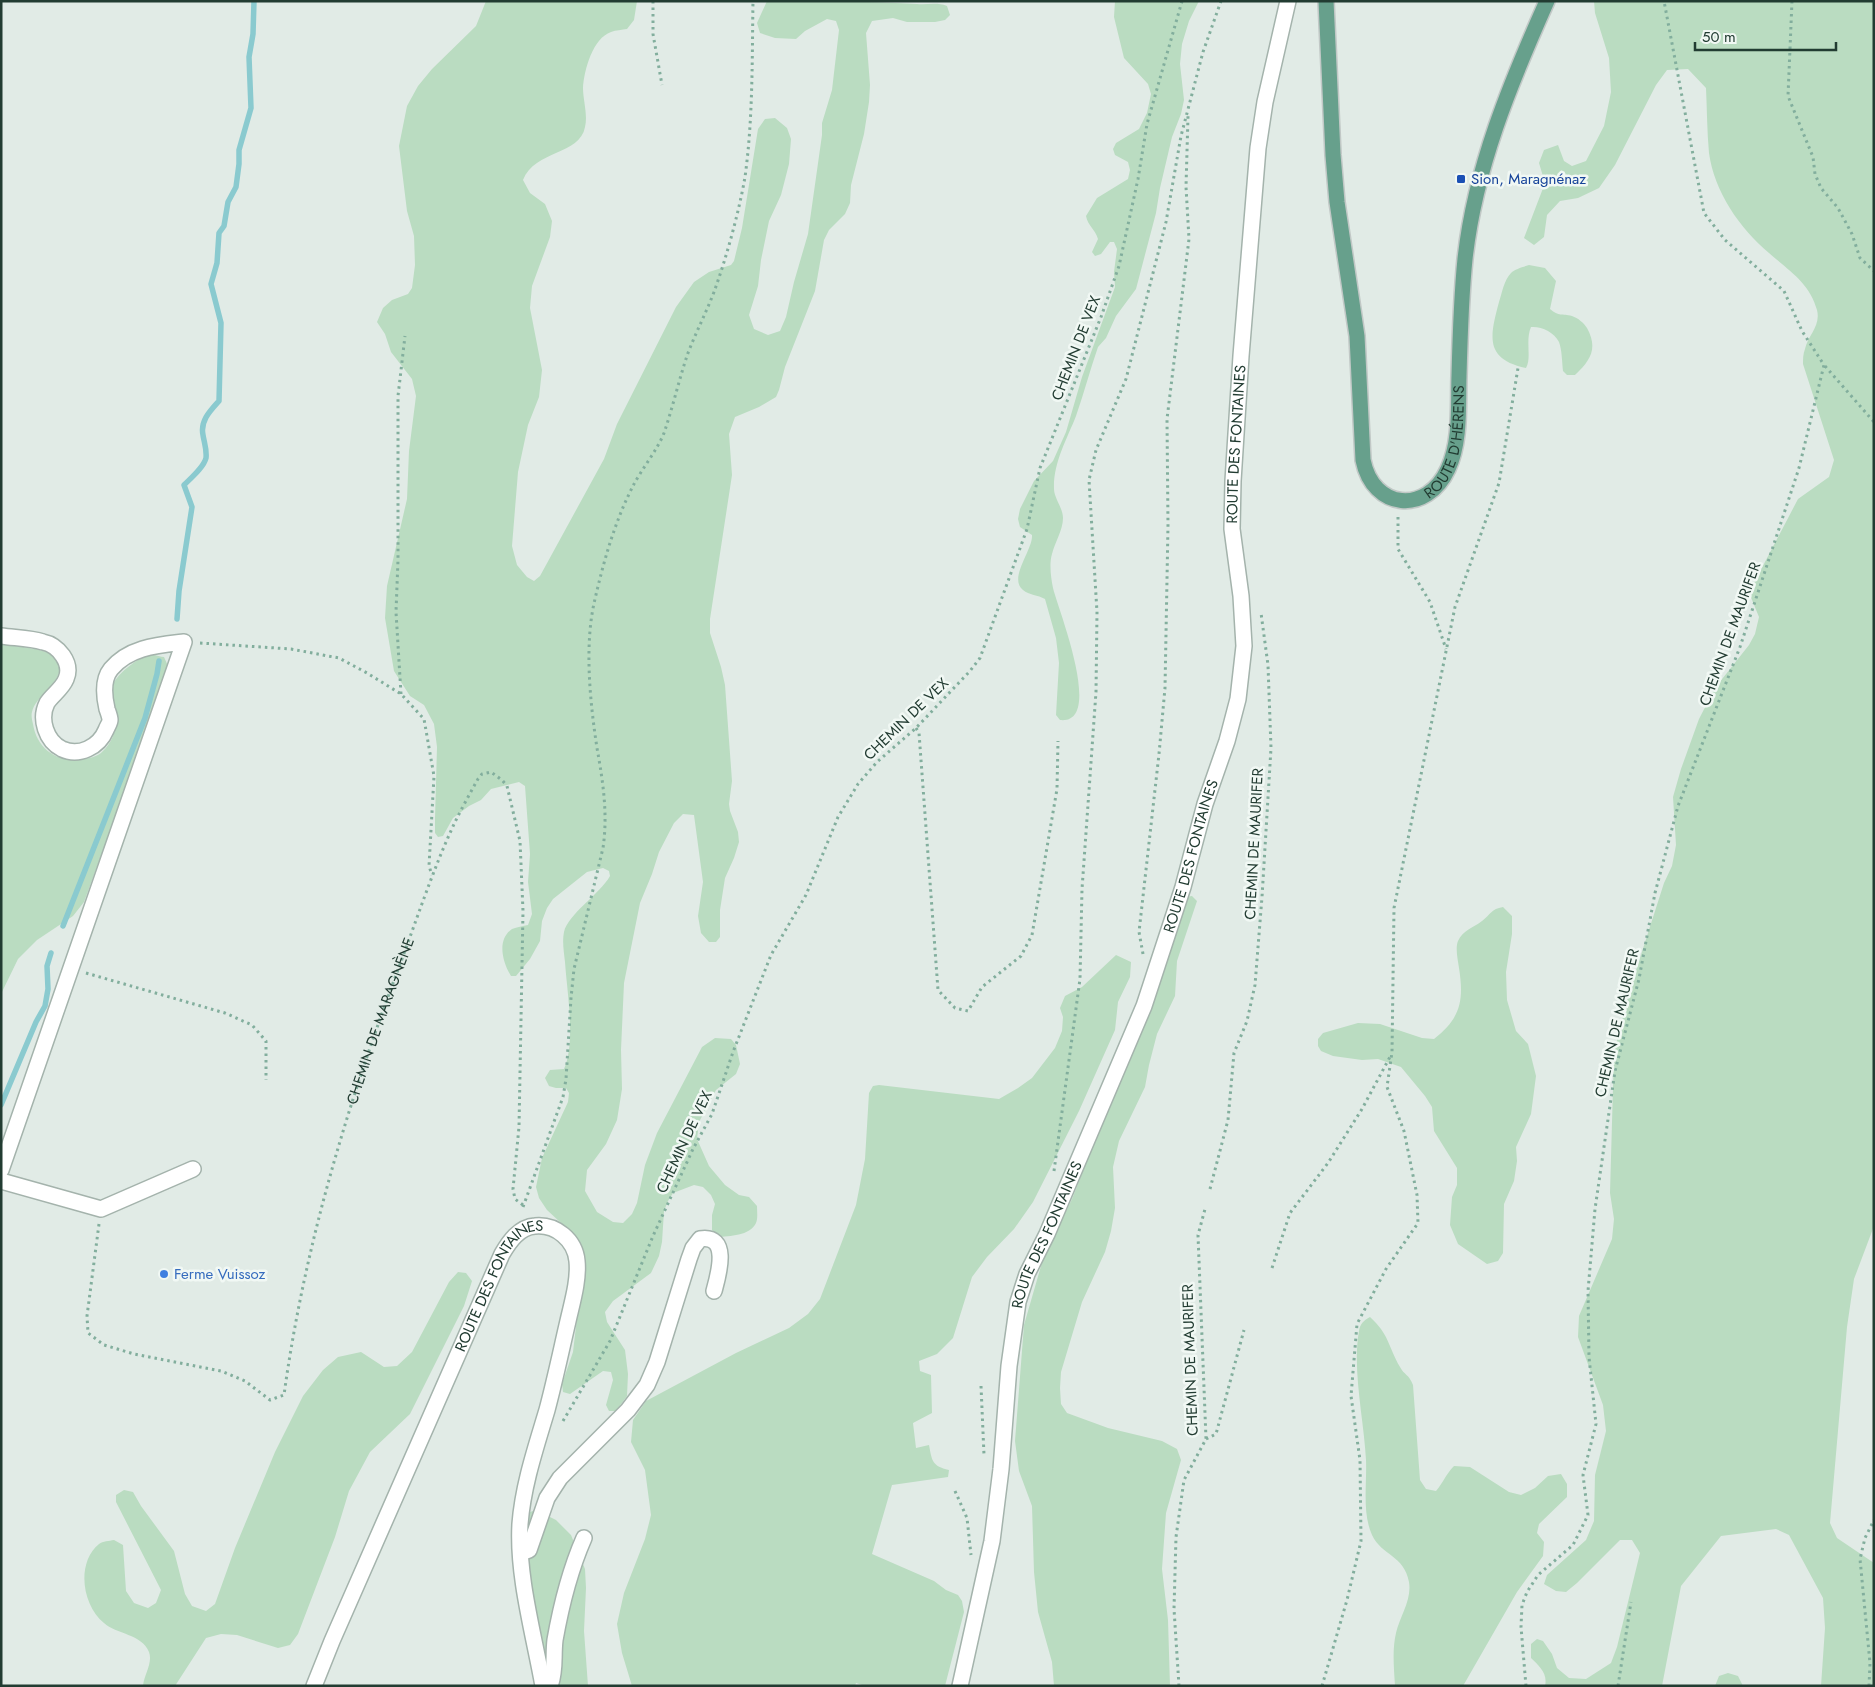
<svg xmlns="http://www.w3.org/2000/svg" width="1875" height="1687" viewBox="0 0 1875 1687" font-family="Jost,sans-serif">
	<rect width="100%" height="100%" fill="#e1ebe6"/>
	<g fill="#badcc1">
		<path d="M486,1H637L634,20L627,29C622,30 616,30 611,32C593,38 584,70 583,88C583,100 588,115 585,127C580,155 535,150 523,180L530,193L545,204L552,221L550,237L532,286L530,308L542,370L539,397L528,425L518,472L512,546L517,565L527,577L534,581L540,576L604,459L617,424L676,307L694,282L709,272L731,265L734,261L742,228L758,129L765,119L775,118L787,128L791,139L789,164L781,195L769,221L761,260L758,286L749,315L754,329L768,335L780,331L786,317L794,282L808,234L822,135V123L832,90L839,30L836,21L827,19L805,31L796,39L775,38L760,33L757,23L767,1C817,1 867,1 917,4C927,5 937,2 947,6L950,15L945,20L935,22H907L893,18L872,21L866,33L870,85L869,102L864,134L851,185L850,203L845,214L829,230L824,240L815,291L785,367L779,390L776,397L759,407L735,417L729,434L732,475L710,619V633L721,667L725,685L732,781L729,804L730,811L738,832L739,842L734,858L725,878L720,910V937L716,942H709L701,933L698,916L703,882L694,815L683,814L674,823L659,852L652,874L640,903L624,983L621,1050L622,1089L617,1120L606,1144L587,1170L585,1191L597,1212L613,1222L623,1223L632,1214L637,1203L645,1165L657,1133L702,1047L715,1038L731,1039L736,1045L740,1064L736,1074L716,1090L699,1122L697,1139L709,1166L725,1185L739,1195L749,1197L757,1206C757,1212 758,1218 756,1223C750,1236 729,1236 718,1237L712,1230V1215L715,1204L711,1195L703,1187L694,1185L673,1193L668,1201L664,1211L662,1242L659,1256L651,1273L613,1301L605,1312L607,1322L625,1350L628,1374L627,1396L616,1411H609L606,1405L613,1380L611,1372L603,1371L570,1394L563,1392L562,1384L573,1352L583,1267L584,1251L575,1236L547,1210L539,1198L536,1187L542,1158L568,1102L569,1093L566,1088H556L549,1086L545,1078L550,1070L564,1069C576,1042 567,992 565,962C564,953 562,941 564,932C568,914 600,894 610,876L609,871L603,868L587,872L553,899L547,908L542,921L540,941L530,959L516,976H511C503,963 496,940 512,929C517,927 523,926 528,925L532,914L528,882L530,854L525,786L519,782L491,789L481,800L469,806L453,818L443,836L438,837L435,833V819L437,747L434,724L424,705L410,696L394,671L385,618L387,586L407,499L409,451L416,396L412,379L391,352L385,334L377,322L383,308L392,300L408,294L412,288L415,265L414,236L407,211L399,146L407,106L418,86L432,69L476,26Z"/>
		<path d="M1115,1H1199L1189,21L1182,44L1180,64L1184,100L1181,114L1172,137L1160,188L1156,213L1136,289L1116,316L1106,338L1098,347C1090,370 1084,393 1076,416C1067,439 1053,463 1054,489C1054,498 1063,508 1063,518C1063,530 1055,542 1052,554C1049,564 1051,578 1053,588C1058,609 1105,725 1060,720L1056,715L1059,663L1056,638L1045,599C1038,595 1029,595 1023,590C1008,578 1033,550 1032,535L1020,527L1018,519L1020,509L1034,481L1053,461L1066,432L1082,377L1115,287L1114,272L1117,249L1114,242H1110L1101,254L1095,256L1092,252L1098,239C1095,229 1088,226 1086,216L1097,198L1128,179L1130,170L1128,162L1115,155L1113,149L1116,143L1139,129L1147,113L1151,94L1148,84L1124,58L1114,17Z"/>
		<path d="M1594,1H1874V1226L1854,1279L1847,1327L1830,1523L1837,1538L1874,1563V1686H1821L1825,1628L1823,1598L1789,1535L1776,1529L1721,1536L1681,1586L1662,1686H1545C1548,1673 1539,1666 1531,1658V1644L1537,1639L1543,1641L1552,1654L1557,1668L1569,1678L1586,1679L1611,1663L1617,1647L1640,1553L1632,1540H1620L1577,1583L1566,1592L1556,1591L1544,1584L1547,1575L1586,1540L1594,1521L1595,1475L1606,1431L1603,1405L1578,1337L1579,1316L1612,1239L1614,1219L1610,1193L1614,1052L1631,986L1664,883L1672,866L1676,845L1673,797L1681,769L1699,719L1715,688L1749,645L1755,634L1759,617L1750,595L1754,583L1798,499L1829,477L1834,460L1803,364C1803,359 1803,354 1805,349C1808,335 1821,326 1817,310C1810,283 1788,270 1769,253C1740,229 1714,191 1709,153C1707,132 1707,109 1706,88L1688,69L1667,70L1656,85L1615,165L1599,188L1578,198L1560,201L1547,215L1544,237L1534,245L1524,238L1545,183L1539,163L1544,150L1558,145L1564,161L1572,166L1586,161L1604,126L1611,92L1609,58L1595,13Z"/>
		<path d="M1529,265L1545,268L1556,281L1550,309C1559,317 1562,313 1572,316C1578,318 1584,323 1587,328C1598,348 1591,360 1575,375H1567L1563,371C1562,362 1562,350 1559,342C1554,332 1541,326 1531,327C1525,341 1532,357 1526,368C1484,359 1490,336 1499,302C1502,293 1504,280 1511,273C1515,269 1523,267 1529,265Z"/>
		<path d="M1,644C16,647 50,647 58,661C67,680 36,694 32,712C31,715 32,720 33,724C37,750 59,764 85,759C90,758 98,756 102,752C116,739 118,723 114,704C113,699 110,694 111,689C114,676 139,655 153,655C156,655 161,657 164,657L168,666L166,678L84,902L73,916L37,940L18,959L1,994Z"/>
		<path d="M1192,896L1197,901L1177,961L1175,996L1157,1034L1149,1065L1145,1087L1119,1141L1113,1167L1115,1208L1111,1231L1105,1252L1082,1302L1061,1372L1060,1388L1061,1404L1067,1413L1108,1428L1162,1441L1177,1449L1181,1460L1166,1513L1162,1569L1168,1620L1170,1686H1054L1052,1662L1038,1612L1034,1572L1032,1506L1019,1471L1015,1441L1024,1325L1043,1259L1072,1199L1158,982L1183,912L1184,902L1186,897Z"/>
		<path d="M1503,907L1512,916V934L1506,972L1507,1000L1516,1031L1528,1044L1536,1076L1531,1114L1516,1147L1517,1161L1514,1181L1504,1204L1503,1253L1498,1261L1487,1264L1458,1244L1450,1225L1452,1197L1457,1185V1168L1434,1131L1432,1107L1425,1096L1401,1067L1378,1059L1362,1060L1333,1056L1321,1051L1318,1046V1039L1323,1033L1358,1023L1380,1024L1422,1038L1434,1039C1461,1018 1464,1000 1459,968C1458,960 1455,948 1458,941C1463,930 1473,928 1482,921C1491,914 1491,909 1503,907Z"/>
		<path d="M1116,955L1131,962L1130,977L1118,1002L1115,1030L1079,1111L1033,1202L1014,1229L987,1257L972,1277L953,1338L937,1354L919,1361L920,1371L931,1375L932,1413L913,1423L916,1448L929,1445C932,1461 932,1466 949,1470L948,1477L892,1485L872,1554L934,1581L946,1590L958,1595L962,1601L964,1612L945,1686H865L856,1683L855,1686H632L622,1653L617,1624L624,1593L645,1539L651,1515L645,1470L631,1442L633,1420L646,1401L736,1353L789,1328L808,1314L820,1299L856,1205L865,1159L869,1093L873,1086L879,1085L999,1099L1018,1088L1032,1078L1055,1048L1062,1031L1063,1017L1060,1008L1065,996L1082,987Z"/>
		<path d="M458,1272L466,1273L472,1281L464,1306L410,1414L370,1452L349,1491L335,1537L298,1634L290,1645L278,1648L237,1635L221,1634L206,1638L175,1686H143C144,1675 153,1663 149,1652C142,1634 116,1634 104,1623C82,1605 76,1563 99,1544C103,1541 109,1541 114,1540L123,1545L126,1591L134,1603L148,1608L156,1603L161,1590L116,1502V1495L124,1490L133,1492L141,1506L174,1551L185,1594L192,1606L206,1611L215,1604L235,1548L275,1452L303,1396L323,1370L338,1357L361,1352L384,1367L397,1366L412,1352L449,1282Z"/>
		<path d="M1370,1317C1389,1334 1388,1346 1400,1367C1404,1375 1409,1374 1413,1385L1420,1480L1426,1489L1436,1491C1443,1483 1446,1474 1454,1466L1470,1467L1509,1492L1521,1495L1535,1488L1548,1476L1561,1474L1567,1484V1497L1539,1524L1537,1533L1544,1542L1543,1556L1517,1592L1463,1686H1395C1394,1668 1392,1650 1396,1633C1400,1616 1412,1600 1409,1582C1404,1555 1382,1556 1372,1535C1362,1513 1367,1484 1366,1460C1364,1420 1352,1370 1359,1331C1360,1324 1364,1320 1370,1317Z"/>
		<path d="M536,1510L556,1520L571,1535L585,1569L586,1588L584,1631L588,1686H549L541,1636L527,1574L524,1519L530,1512Z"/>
		<path d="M1728,1673L1738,1676L1743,1686H1715L1719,1676Z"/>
	</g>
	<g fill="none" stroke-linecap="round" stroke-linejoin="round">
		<g stroke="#8acacf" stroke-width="5.5">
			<path d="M177,619L179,591L192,507L184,485C191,478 204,467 206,458C207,449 204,442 203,435C200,421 210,411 219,401L221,323L211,284L217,263L219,233L224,226L228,202L236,187L239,164V150L251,108L249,57L253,34L254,1"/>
			<path d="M63,926L145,718L157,674L159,661"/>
			<path d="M1,1105L36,1022L45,1006L48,989L47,966L51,953"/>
		</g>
		<defs>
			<g id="minor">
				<path d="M1,636C15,638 30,638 43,642C58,645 73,663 66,679C62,689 52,695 47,703C39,719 46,741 62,749C79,757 99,747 106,730C107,727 110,723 110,720C110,717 108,712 107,709C104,696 102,680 111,669C129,647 158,645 184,642L1,1170"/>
				<path d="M1,1181L101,1209L193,1169"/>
				<path d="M521,1553L529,1550L547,1498L560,1478L628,1410L647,1385L657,1362L689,1259L693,1248L700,1239C731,1234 718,1276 714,1291"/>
				<path id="s2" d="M314,1686L332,1641L502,1254C509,1242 519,1227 535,1226C556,1224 575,1240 577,1261C579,1280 572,1303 568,1321C561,1351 555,1380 547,1410C536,1447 523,1485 520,1524C517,1576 534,1635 543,1686"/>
				<path d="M550,1686C556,1670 553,1656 555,1640C561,1606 570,1570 584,1538"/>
				<path id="s3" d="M960,1686L992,1541L1001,1469L1009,1366L1018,1302L1027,1274L1047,1234L1144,1006L1183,887L1205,804L1227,741L1238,699L1244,646L1241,596L1232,529L1233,481L1241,356L1258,148L1265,102L1288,1"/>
			</g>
			<g id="major">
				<path id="s4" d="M1326,1L1333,155L1337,202L1357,336L1363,460C1373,510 1427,515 1448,469C1461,441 1458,406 1459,376C1460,337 1461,298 1465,259C1475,168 1510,84 1547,1"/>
			</g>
		</defs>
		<use href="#minor" stroke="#a4b3ac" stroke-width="18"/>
		<use href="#major" stroke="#c1c8c6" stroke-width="18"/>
		<g stroke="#82ae9d" stroke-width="3" stroke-dasharray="2.5 4" stroke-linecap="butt">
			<path d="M653,1V34L662,85"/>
			<path d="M1792,1L1788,96L1813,157L1815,174L1821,188L1838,208L1852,234L1860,258L1874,271"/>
			<path d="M1825,366L1874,422"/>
			<path d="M1398,517V549L1430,602L1446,649"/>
			<path d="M200,643L291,649L339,658L367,673L401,694L424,719L434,776L429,866L432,875"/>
			<path d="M401,694L396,612L398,560V396L405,336"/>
			<path d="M916,728L919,733L938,990L955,1008L968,1011L982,987L1021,956L1032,935L1057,789L1058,741"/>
			<path d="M1143,954L1139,932L1159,754L1165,688L1168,525L1167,419L1189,239L1186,187L1188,116"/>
			<path d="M86,973L225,1013L252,1025L266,1041V1080"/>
			<path d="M1054,1171L1080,979L1082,889L1096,692L1097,612L1089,480L1096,450L1126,379L1166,222L1181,136L1203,52L1221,1"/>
			<path d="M1210,1189L1228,1120L1234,1053L1247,1021L1255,985L1262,897L1271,748L1268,665L1261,613"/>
			<path d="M523,1207L563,1097L566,1079L571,998L574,969L603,848C608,814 603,782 597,748C590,702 584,644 595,599C604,560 615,521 633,486C641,470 658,449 664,433C673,407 679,379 688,353C696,332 706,313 714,292C726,259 739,212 745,177C753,119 752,60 753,1"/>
			<path id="s1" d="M99,1224L87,1316L88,1333L104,1345L134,1354L221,1371L245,1381L270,1400L284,1395C304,1248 347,1106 399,967C417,919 433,869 455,822C462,808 470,793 478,779L482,774L491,772L502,780L507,786L520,841L523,911L519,1127L513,1189L515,1199L523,1205"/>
			<path d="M1272,1268L1290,1213L1328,1163L1362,1109L1391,1055"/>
			<path d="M981,1386L984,1455"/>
			<path d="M563,1421L610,1341L653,1236L693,1149L712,1114L733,1052L771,955L806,895L838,817L858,784L877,762L916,728L970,671L980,658L1027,529L1040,468L1101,317L1119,266L1138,179L1147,124L1182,1"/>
			<path d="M1206,1439L1216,1434L1244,1330"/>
			<path d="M955,1491L967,1518L971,1555"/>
			<path d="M1179,1686L1174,1609L1176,1537L1184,1480L1206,1439L1198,1235L1205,1209"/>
			<path d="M1322,1686L1347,1600L1361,1541L1360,1460L1351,1396L1357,1324L1386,1269L1418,1223L1417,1195L1404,1131L1387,1087L1392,1052L1394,908L1455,607L1499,483L1518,368"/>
			<path d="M1526,1686L1521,1627L1522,1605L1527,1592L1538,1575L1573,1545L1588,1515L1583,1475L1596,1424L1589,1357L1588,1291L1595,1209L1615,1071L1639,979L1655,893L1678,806L1740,647L1799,468L1824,365L1802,331L1784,291L1725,240L1704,213L1664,1"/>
			<path d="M1618,1686L1631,1602"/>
			<path d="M1869,1686L1870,1663L1860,1559L1865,1538L1874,1520"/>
		</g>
		<use href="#minor" stroke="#fff" stroke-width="15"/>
		<use href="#major" stroke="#67a08c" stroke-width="15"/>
	</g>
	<rect fill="#1a4fb4" stroke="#f1f8f4" stroke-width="2" x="1456" y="174" width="10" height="10" rx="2.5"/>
	<circle fill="#3f7fe0" stroke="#f1f8f4" stroke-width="2" cx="164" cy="1274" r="5"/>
	<g text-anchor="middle" stroke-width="5" stroke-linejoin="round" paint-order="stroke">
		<g font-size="15" fill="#164399" stroke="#f1f8f4" text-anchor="start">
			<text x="1471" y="184">Sion, Maragnénaz</text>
		</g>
		<g font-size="15" fill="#223c32" stroke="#f1f8f4">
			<text transform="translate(1076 348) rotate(-69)" y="5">CHEMIN DE VEX</text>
			<text dy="5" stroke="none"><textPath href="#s4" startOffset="606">ROUTE D'HÉRENS</textPath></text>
			<text dy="5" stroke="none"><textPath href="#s3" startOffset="1288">ROUTE DES FONTAINES</textPath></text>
			<text transform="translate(1730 634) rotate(-70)" y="5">CHEMIN DE MAURIFER</text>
			<text transform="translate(906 719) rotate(-44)" y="5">CHEMIN DE VEX</text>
			<text transform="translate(1254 844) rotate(-87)" y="5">CHEMIN DE MAURIFER</text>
			<text dy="5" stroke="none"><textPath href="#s3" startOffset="868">ROUTE DES FONTAINES</textPath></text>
			<text dy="5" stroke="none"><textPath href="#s1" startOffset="709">CHEMIN DE MARAGNÈNE</textPath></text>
			<text transform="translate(1617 1023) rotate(-77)" y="5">CHEMIN DE MAURIFER</text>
			<text transform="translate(684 1142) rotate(-65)" y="5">CHEMIN DE VEX</text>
			<text dy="5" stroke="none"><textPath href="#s3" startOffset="462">ROUTE DES FONTAINES</textPath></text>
			<text dy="5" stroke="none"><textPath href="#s2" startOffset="445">ROUTE DES FONTAINES</textPath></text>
			<text transform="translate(1190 1360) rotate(-92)" y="5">CHEMIN DE MAURIFER</text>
		</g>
		<g font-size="15" fill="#366cbe" stroke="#f1f8f4" text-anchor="start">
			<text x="174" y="1279">Ferme Vuissoz</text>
		</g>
	</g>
	<rect width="1875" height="1687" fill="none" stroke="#223c32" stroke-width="5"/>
	<path d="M1695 42v8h141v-8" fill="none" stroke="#223c32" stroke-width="2.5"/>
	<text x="1702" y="42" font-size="15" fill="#223c32" stroke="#f1f8f4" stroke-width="4" paint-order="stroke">50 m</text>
</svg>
